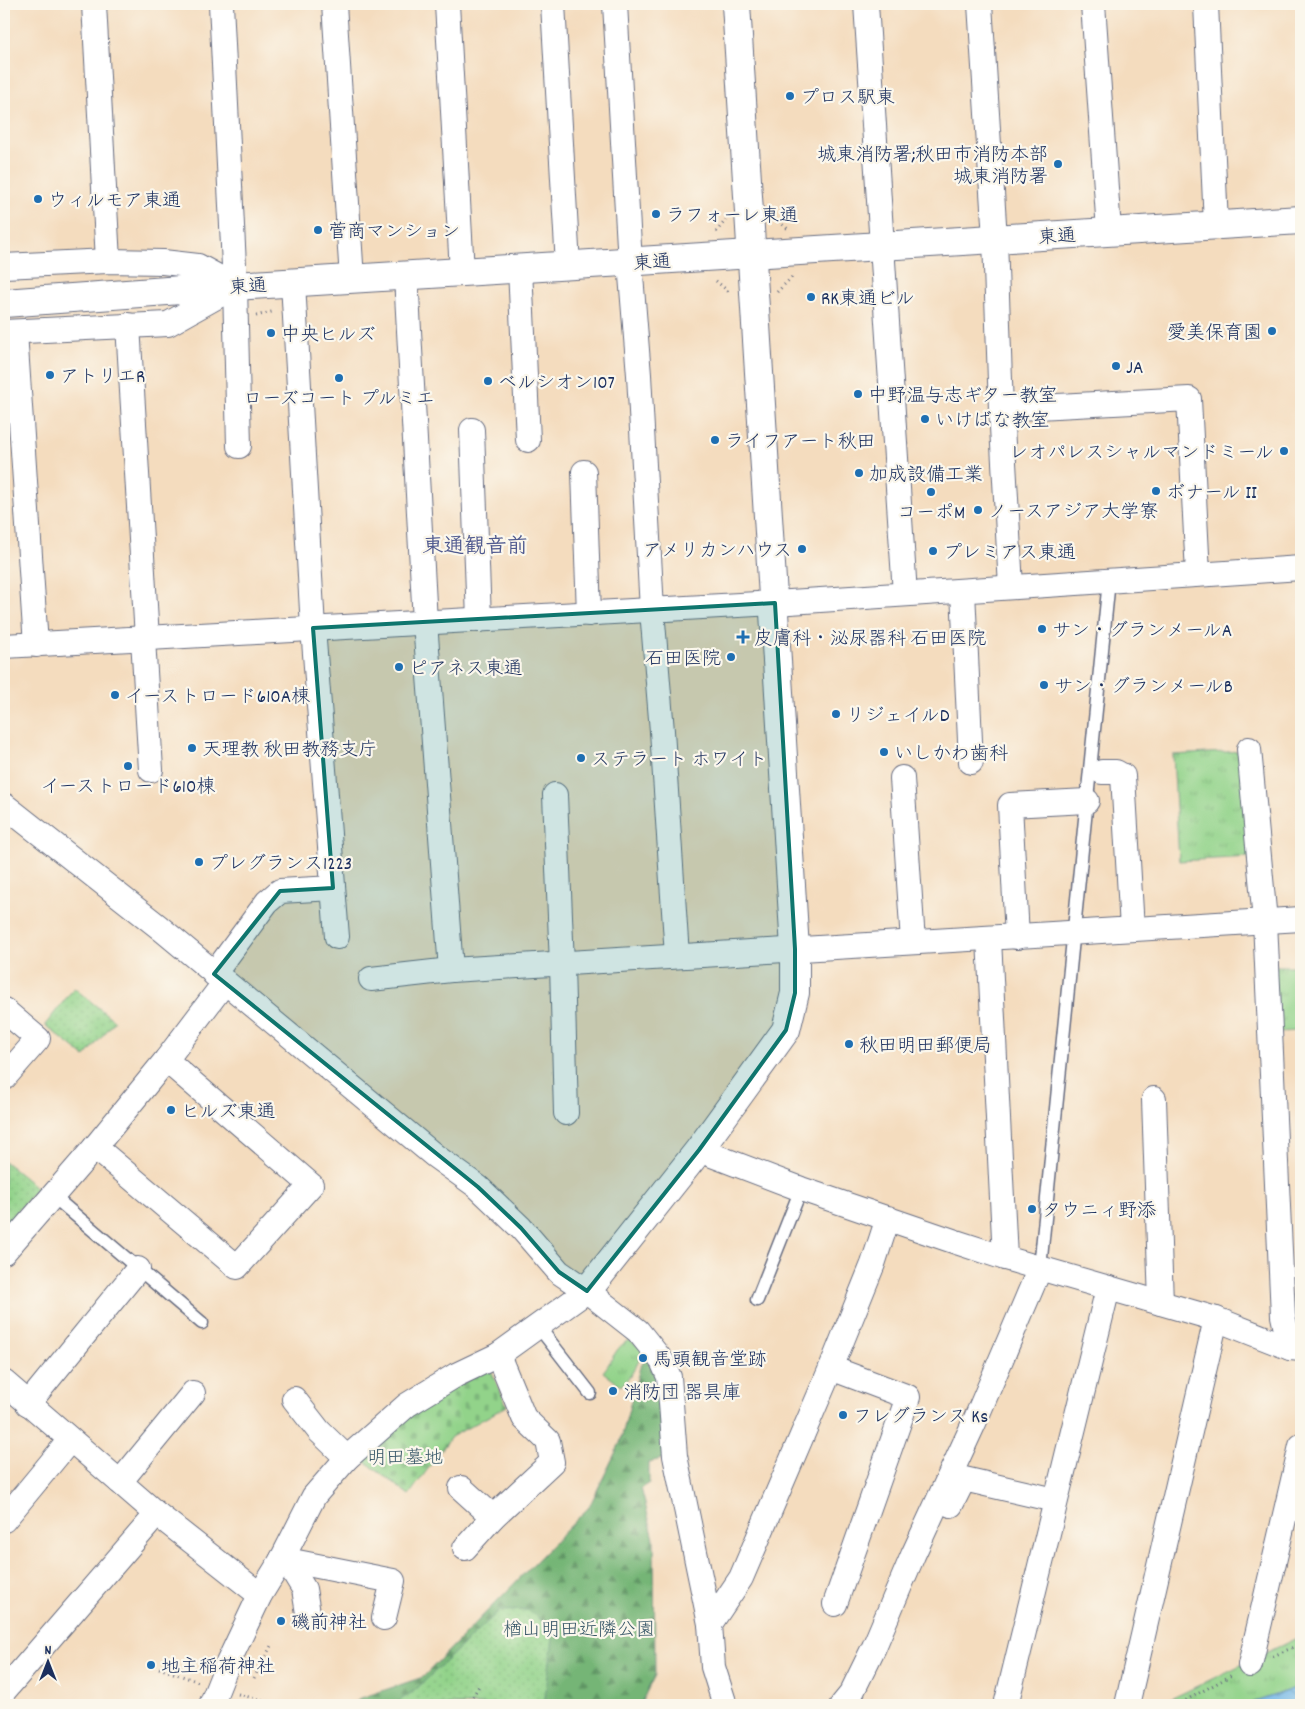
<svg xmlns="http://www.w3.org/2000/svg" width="1305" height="1709" viewBox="0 0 1305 1709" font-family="Dekko,'Klee One',sans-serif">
	<defs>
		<pattern id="grass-tufts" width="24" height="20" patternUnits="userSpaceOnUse" patternTransform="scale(1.25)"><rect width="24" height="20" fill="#92d38a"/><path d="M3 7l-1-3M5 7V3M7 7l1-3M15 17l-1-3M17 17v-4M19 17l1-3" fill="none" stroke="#7db57a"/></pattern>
		<pattern id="forest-firs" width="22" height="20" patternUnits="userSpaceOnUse" patternTransform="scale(1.25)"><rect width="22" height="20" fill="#75b576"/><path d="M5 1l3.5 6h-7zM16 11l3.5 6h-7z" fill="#5f9464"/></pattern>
		<pattern id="cemetery-stones" width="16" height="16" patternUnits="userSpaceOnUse" patternTransform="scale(1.25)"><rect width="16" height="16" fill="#92d38a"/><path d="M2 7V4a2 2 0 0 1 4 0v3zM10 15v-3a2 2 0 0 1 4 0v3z" fill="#7db57a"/></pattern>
		<pattern id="park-dots" width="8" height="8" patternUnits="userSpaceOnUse" patternTransform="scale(1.25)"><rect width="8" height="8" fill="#92d38a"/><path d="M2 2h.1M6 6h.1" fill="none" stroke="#7db57a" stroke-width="1.8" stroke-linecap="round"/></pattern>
		<pattern id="water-waves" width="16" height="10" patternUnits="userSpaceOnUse" patternTransform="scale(1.25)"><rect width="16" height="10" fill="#6fb6e6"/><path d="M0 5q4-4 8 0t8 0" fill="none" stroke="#5a94be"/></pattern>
	</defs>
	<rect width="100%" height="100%" fill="#fbf7ec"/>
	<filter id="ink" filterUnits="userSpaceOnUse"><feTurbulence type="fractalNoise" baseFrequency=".02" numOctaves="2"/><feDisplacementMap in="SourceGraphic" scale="10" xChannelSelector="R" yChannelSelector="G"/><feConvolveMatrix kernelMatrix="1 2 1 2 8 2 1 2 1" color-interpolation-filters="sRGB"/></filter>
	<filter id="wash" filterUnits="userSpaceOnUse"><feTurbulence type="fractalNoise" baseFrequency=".0096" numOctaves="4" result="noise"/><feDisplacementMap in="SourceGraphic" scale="20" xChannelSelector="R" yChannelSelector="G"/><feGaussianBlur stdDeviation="1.12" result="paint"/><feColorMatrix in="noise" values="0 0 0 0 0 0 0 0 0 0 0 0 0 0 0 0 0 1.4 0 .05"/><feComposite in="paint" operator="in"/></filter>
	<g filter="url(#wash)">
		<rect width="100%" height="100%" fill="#f4dcbe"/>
		<g fill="url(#grass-tufts)" stroke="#568174">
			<path d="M1244,751L1250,857L1179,861L1173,755Z"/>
			<path d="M1275,966H1301V1031L1277,1032Z"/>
			<path d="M629,1340L644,1350L631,1375L621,1386L603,1372C613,1360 615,1347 629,1340Z"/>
			<path d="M1301,1636V1686L1246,1705H1158Z"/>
		</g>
		<path fill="url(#forest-firs)" stroke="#48726a" d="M649,1355L657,1364L671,1457L649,1462V1483L641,1488L654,1539L655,1675L640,1705H353L358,1699L423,1677L589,1507L620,1443L640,1367Z"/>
		<path fill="url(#cemetery-stones)" stroke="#568174" d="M490,1368L507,1406L451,1437L409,1495L362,1459L413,1410Z"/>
		<g fill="url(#park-dots)" stroke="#568174">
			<path d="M74,988L115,1021L85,1057L45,1025Z"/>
			<path d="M4,1161L37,1188L4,1228Z"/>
			<path d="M528,1610L554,1631L544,1705H393L414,1691L499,1611Z"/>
		</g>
		<path fill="url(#water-waves)" stroke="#4572a2" d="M1301,1686V1705H1246H1247Z"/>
	</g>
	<g filter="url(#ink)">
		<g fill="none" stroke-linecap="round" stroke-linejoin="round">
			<defs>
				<g id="service">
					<path d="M53,1196L202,1323"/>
					<path d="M1040,1268L1109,580"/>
					<path d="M757,1300L801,1189"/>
					<path d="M538,1326L590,1393"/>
				</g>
				<g id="minor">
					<path d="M94,4L108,261"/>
					<path d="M221,4L235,286L239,446"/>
					<path d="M334,4L352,279"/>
					<path d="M447,4L462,272"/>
					<path d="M553,4L568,266"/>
					<path d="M615,4L630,263L639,375L652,610L662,731L677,956"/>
					<path d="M866,4L905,594"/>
					<path d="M980,4L995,239L1001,409L1011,587"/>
					<path d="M1093,4L1109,231"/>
					<path d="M1206,4L1216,225"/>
					<path d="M4,266L108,261L163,262L198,266L235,286"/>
					<path d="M520,269L528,440"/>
					<path d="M406,276L425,622L451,970L1301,919"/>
					<path d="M293,283L313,628L337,937"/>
					<path d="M128,325L147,638"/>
					<path d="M4,332L168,324L234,287"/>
					<path d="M15,332L36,645"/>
					<path d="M1001,409L1189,399L1198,574"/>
					<path d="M472,430L479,620"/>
					<path d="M584,472L589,614"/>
					<path d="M963,591L971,762"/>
					<path d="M143,639L151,770"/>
					<path d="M4,646L775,603L1301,568"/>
					<path d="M1249,749L1265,921L1283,1316L1290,1348"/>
					<path d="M1102,772H1116L1123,776L1132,929"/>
					<path d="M902,778L913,942"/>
					<path d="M555,795L562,965L566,1113"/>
					<path d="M4,805L159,927L435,1156L478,1187L521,1228L559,1272L587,1291L638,1331L662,1361L669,1377L675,1456L710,1624L713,1667L725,1705"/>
					<path d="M1017,937L1010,805L1087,801"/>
					<path d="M989,939L1005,1258"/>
					<path d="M214,974L267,902L280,891L333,888"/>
					<path d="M371,979L451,970"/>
					<path d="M4,1010L38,1039L4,1078"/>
					<path d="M1154,1099L1161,1303"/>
					<path d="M95,1147L237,1267L311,1185L166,1060"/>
					<path d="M699,1150L801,1189L956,1242L1005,1258L1216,1319L1290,1348L1301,1349"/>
					<path d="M4,1252L95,1147L166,1060L225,982"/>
					<path d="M831,1368L908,1397L835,1604"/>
					<path d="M4,1382L157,1514L260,1595"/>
					<path d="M294,1399L319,1431L347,1458"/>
					<path d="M28,1404L138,1269"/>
					<path d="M120,1482L193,1393"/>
					<path d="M461,1488L493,1517"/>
					<path d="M951,1505L964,1479L1055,1500"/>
					<path d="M4,1520L70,1440"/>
					<path d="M465,1548L493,1517L552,1462L548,1441L524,1418L498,1355"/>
					<path d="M282,1559L393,1581L384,1618"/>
					<path d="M282,1559L293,1571L304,1589L308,1613"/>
					<path d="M710,1624L741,1578L831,1368L873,1264L888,1218"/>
					<path d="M1250,1665L1301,1446"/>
					<path d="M4,1691L157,1514"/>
					<path d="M211,1705L227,1665L260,1595L282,1559L314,1496L347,1458L407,1405L456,1375L498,1355L587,1291"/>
					<path d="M842,1705L851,1694L874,1647L913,1555L974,1423L1040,1268"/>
					<path d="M1006,1705L1108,1288"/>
					<path d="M1127,1705L1216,1319"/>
				</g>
				<g id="tertiary">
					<path d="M4,303L235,286L1301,220"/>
					<path d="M587,1291L699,1150L786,1030L795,993V949C777,634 754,319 736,4"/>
				</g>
			</defs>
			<use href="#service" stroke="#676c80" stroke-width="15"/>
			<use href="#minor" stroke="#676c80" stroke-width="26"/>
			<use href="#tertiary" stroke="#676c80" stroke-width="30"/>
			<g stroke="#676c80" stroke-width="3" stroke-dasharray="1 4" stroke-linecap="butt">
				<path d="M771,215L788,229"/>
				<path d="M716,232L726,220"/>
				<path d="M716,281L730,293"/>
				<path d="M777,292L794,275"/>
				<path d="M256,316L275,311"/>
				<path d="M1273,1656L1301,1644"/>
				<path d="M159,1668L199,1682"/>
				<path d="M254,1678L271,1646"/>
				<path d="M238,1694L271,1703"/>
				<path d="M468,1705L480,1684"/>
				<path d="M1177,1705L1232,1675"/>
			</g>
			<use href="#service" stroke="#fff" stroke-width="12"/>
			<use href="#minor" stroke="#fff" stroke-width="24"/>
			<use href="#tertiary" stroke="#fff" stroke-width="28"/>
		</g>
	</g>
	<path fill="#0f766e" fill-opacity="0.2" stroke="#0f766e" stroke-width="4" stroke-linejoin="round" d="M775,603L795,949V993L786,1030L699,1150L587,1291L559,1272L521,1228L478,1187L214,974L280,891L333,888L313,628Z"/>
	<g fill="#1f6fb2" stroke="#fbf7ec" stroke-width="2">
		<circle cx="790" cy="96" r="5"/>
		<circle cx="1058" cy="164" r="5"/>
		<circle cx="38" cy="199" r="5"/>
		<circle cx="656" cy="214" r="5"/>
		<circle cx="318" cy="230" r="5"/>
		<circle cx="811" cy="297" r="5"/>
		<circle cx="1272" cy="331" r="5"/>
		<circle cx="271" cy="333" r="5"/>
		<circle cx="1116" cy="366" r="5"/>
		<circle cx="50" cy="375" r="5"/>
		<circle cx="339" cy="378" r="5"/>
		<circle cx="488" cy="381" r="5"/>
		<circle cx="858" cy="394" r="5"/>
		<circle cx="925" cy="419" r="5"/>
		<circle cx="715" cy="440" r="5"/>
		<circle cx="1284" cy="451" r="5"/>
		<circle cx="859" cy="473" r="5"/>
		<circle cx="1156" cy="491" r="5"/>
		<circle cx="931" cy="492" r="5"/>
		<circle cx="978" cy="510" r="5"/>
		<circle cx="802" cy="549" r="5"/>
		<circle cx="933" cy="551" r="5"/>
		<circle cx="1042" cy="629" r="5"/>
		<path d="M740.5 629.5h5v5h5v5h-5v5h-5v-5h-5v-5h5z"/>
		<circle cx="731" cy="657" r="5"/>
		<circle cx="399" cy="667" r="5"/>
		<circle cx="1044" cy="685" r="5"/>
		<circle cx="115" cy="695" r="5"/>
		<circle cx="836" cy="714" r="5"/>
		<circle cx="192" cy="748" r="5"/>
		<circle cx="884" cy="752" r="5"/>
		<circle cx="581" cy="758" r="5"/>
		<circle cx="128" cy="766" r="5"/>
		<circle cx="199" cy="862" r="5"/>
		<circle cx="849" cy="1044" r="5"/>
		<circle cx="171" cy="1110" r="5"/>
		<circle cx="1032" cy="1209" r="5"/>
		<circle cx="643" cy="1358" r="5"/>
		<circle cx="613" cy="1391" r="5"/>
		<circle cx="843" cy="1415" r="5"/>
		<circle cx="281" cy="1621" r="5"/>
		<circle cx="151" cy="1665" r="5"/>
	</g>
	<g text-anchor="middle" stroke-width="4.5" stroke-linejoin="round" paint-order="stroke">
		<g font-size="19" fill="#1b2f5e" stroke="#fbf7ec" text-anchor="start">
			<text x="800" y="103">プロス駅東</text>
			<text x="1048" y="160" text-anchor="end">城東消防署;秋田市消防本部<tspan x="1048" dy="22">城東消防署</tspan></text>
			<text x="48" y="206">ウィルモア東通</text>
			<text x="666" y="221">ラフォーレ東通</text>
			<text x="328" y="237">菅商マンション</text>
			<text x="821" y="304">RK東通ビル</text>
			<text x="1262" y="338" text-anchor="end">愛美保育園</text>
			<text x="281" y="340">中央ヒルズ</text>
			<text x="1126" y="373">JA</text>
			<text x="60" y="382">アトリエR</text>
			<text x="498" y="388">ベルシオン107</text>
			<text x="868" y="401">中野温与志ギター教室</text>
			<text x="339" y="404" text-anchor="middle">ローズコート プルミエ</text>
			<text x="935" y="426">いけばな教室</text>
			<text x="725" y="447">ライフアート秋田</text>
			<text x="1274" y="458" text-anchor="end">レオパレスシャルマンドミール</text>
			<text x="869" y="480">加成設備工業</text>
			<text x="1166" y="498">ボナール II</text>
			<text x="988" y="517">ノースアジア大学寮</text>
			<text x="931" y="518" text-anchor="middle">コーポM</text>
			<text x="792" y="556" text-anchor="end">アメリカンハウス</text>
			<text x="943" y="558">プレミアス東通</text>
			<text x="1052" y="636">サン・グランメールA</text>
			<text x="754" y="644">皮膚科・泌尿器科 石田医院</text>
			<text x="721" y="664" text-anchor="end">石田医院</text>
			<text x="409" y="674">ピアネス東通</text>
			<text x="1054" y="692">サン・グランメールB</text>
			<text x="125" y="702">イーストロード610A棟</text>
			<text x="846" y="721">リジェイルD</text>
			<text x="202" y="755">天理教 秋田教務支庁</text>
			<text x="894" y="759">いしかわ歯科</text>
			<text x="591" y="765">ステラート ホワイト</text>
			<text x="128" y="792" text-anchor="middle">イーストロード610棟</text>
			<text x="209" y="869">プレグランス1223</text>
			<text x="859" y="1051">秋田明田郵便局</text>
			<text x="181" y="1117">ヒルズ東通</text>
			<text x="1042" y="1216">タウニィ野添</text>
			<text x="653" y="1365">馬頭観音堂跡</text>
			<text x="623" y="1398">消防団 器具庫</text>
			<text x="853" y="1422">フレグランス Ks</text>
			<text x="291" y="1628">磯前神社</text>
			<text x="161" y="1672">地主稲荷神社</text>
		</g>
		<g font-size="19" fill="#1b2f5e" stroke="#fbf7ec">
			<text transform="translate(1057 235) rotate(-4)" y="7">東通</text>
			<text transform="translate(652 261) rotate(-4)" y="7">東通</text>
			<text transform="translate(248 285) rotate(-4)" y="7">東通</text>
		</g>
		<g font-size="19" fill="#395869" stroke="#fbf7ec">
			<text x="405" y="1463">明田墓地</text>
			<text x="579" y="1635">楢山明田近隣公園</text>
		</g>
		<g font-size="21" font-weight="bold" fill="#515b90" stroke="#fbf7ec">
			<text x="475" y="552">東通観音前</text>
		</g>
	</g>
	<rect width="1305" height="1709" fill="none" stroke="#fbf7ec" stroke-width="20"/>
	<g transform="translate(48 1662)" stroke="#fbf7ec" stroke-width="4" paint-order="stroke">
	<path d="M0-4L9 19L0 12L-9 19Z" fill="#1b2f5e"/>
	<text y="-8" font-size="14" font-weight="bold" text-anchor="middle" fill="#1b2f5e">N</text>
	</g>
</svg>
